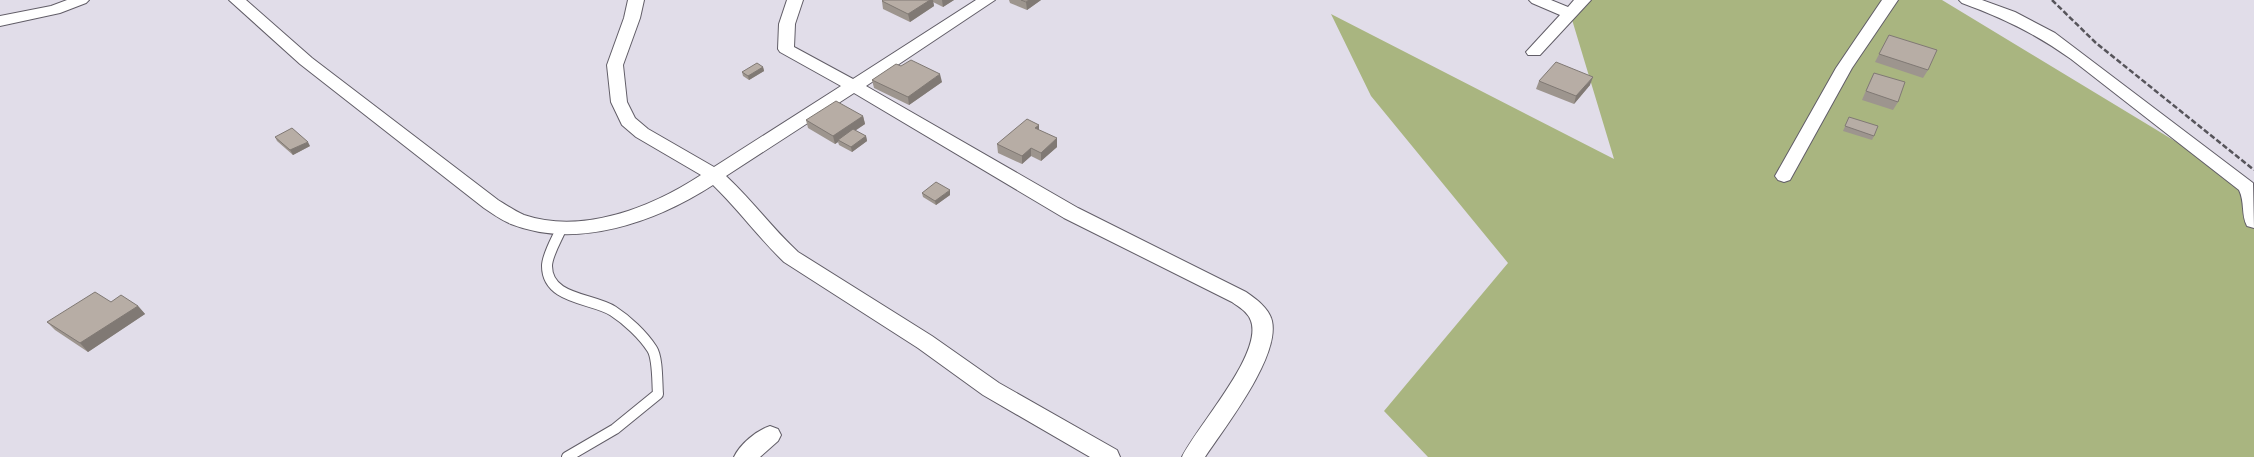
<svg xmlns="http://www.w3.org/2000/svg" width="2254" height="457" viewBox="0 0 2254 457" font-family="'Golos Text',sans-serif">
	<rect width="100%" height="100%" fill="#e1dde9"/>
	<path fill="#a9b580" d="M1583,0H1942L2231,175L2254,200V457H1428L1384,411L1508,263L1371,96L1331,14L1614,159L1570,13Z"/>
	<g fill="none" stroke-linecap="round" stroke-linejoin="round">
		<defs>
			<path id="service" d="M561,229C557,239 547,255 547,266C547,300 593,298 613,311C627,320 643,335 652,349C658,358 657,383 658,394L615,429L567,457"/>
			<g id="minor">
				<path d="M67,0H89L86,3L60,13L0,26V16L51,6Z"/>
				<path d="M229,0H246L312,58L498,200C506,205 515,211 524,215C583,235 652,207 701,175L636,137L622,125L611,102L607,65L624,18L628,0H644L640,18L623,65L627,102L635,118L648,129L714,167L841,86L780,52L778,49L779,24L787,0H803L795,24L794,47L853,79L976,0H995L866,86L1078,208L1246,292C1256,299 1269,308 1272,321C1280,357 1225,427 1205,457H1182C1197,426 1263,354 1251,321C1248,312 1239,307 1232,302L1064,218L854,93L726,176C752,200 772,228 798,252L932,336L999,383L1117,450L1120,457H1090L983,395L918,348L784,262C759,238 738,209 713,185C656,222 577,250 511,224C501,220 493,214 484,208L300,64Z"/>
				<path d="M1529,0H1551L1568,7L1574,0H1591L1540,55H1528L1526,52L1560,15L1532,3Z"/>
				<path d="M1882,0H1898L1852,68L1790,180L1784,182L1778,180L1775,176L1836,68Z"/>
				<path d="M1959,0H1982L2015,12L2055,33L2253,183L2254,228L2247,226C2241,215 2245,202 2239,190L2071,59C2036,34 2003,18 1962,3Z"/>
				<path d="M770,426L778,429L781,435L778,441L760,457H734C740,444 757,430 770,426Z"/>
			</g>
		</defs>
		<use href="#service" stroke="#615d67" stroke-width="12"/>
		<use href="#minor" stroke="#615d67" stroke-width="2"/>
		<use href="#service" stroke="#fff" stroke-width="10"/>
		<use href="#minor" fill="#fff" fill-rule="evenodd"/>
		<path stroke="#56545a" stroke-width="2.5" stroke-dasharray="5.5 2.5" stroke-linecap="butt" d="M2052,0L2096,43L2254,170"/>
	</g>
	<g fill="#9d958e">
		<path d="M883,0H954L943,7L933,2L934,6L910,22L883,9L882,1Z"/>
		<path d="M1009,0H1041L1027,10L1010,3Z"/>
		<path d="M1889,35L1928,70L1923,78L1875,62Z"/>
		<path d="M901,66L942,82L909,105L874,88L872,80Z"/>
		<path d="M763,67L764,71L749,80L743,76L742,72Z"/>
		<path d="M1874,73L1898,102L1893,110L1862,100L1870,81Z"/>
		<path d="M1539,81L1590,85L1574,104L1536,89Z"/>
		<path d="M863,116L865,124L855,131L866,136L867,141L852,152L839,145L838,142L835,144L808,128L806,120Z"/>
		<path d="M1849,117L1874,136L1872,140L1843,131Z"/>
		<path d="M1039,125V130L1057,147L1041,161L1031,156L1022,164L998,153L997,144Z"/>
		<path d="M275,137L310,146L293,155L277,141Z"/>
		<path d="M922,193L950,195L936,205L923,197Z"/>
		<path d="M111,302L138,306L145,314L88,352L55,330L47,322Z"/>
	</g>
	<g fill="#807974">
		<path d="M930,0H933L934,6L910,22L908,14Z"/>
		<path d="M942,0H954L943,7Z"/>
		<path d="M1029,0H1041L1027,10L1026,2Z"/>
		<path d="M763,67L764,71L749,80L748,76Z"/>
		<path d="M940,74L942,82L909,105L908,97Z"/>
		<path d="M1593,77L1590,85L1574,104L1576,96Z"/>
		<path d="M863,116L865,124L839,141L838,140V142L835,144L833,136Z"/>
		<path d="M1039,125V133L1035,128Z"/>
		<path d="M866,136L867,141L852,152L851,147Z"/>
		<path d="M1057,138V147L1041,161V153Z"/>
		<path d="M308,142L310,146L293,155L290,150Z"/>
		<path d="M1031,148V156L1022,164V156Z"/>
		<path d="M950,190V195L936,205L935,201Z"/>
		<path d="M138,306L145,314L88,352L80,343Z"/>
	</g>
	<g fill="#b7ada5" stroke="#807974">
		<path d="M883,0H930L908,14L882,1Z"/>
		<path d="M1021,0H1029L1026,2Z"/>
		<path d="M1889,35L1937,50L1928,70L1879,54Z"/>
		<path d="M911,60L940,74L908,97L872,80L896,64L901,66Z"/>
		<path d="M1556,62L1593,77L1576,96L1539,81Z"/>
		<path d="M757,63L763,67L748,76L742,72Z"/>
		<path d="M1874,73L1905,82L1898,102L1866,91Z"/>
		<path d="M836,101L863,116L833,136L806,120Z"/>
		<path d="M1849,117L1878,126L1874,136L1845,126Z"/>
		<path d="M1027,119L1039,125L1035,128L1057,138L1041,153L1031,148L1022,156L997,144Z"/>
		<path d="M292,128L308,142L290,150L275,137Z"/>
		<path d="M853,129L866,136L851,147L838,140Z"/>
		<path d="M936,182L950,190L935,201L922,193Z"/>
		<path d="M95,292L111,302L121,295L138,306L80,343L47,322Z"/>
	</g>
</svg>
